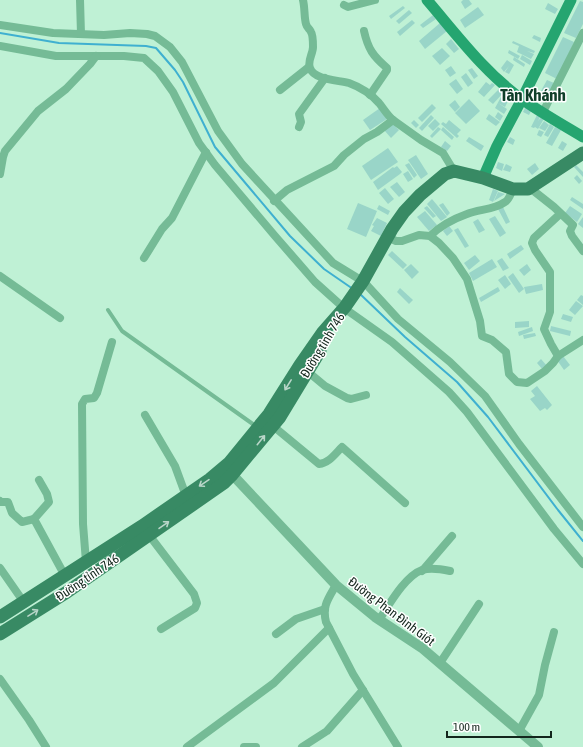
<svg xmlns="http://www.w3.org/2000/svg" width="583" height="747" viewBox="0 0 583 747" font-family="'Asap Condensed',sans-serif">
	<rect width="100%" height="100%" fill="#bff1d5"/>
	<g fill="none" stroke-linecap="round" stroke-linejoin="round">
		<g stroke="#3fb0d0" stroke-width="2">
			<path d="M0,33L59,43L146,46L156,48L175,70L183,82L215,147L290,236L324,269L353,289"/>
			<path d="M359,293L405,337L457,382L488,417L558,510L583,541"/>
		</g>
	</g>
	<g fill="#99d5c8">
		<path d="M463,0H469L472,4L465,9L461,2Z"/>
		<path d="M580,1L583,2V24L576,38L564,33Z"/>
		<path d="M548,3L558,9L555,14L545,9Z"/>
		<path d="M403,6L405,8L391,19L389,16Z"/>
		<path d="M478,7L484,15L465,28L460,20Z"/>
		<path d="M409,10L412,13L399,24L396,21Z"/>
		<path d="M433,15L436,19L423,28L420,25Z"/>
		<path d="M412,20L415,23L400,36L397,32Z"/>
		<path d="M440,23L447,31L425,49L419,41Z"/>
		<path d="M534,35L541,38L540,42L532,38Z"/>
		<path d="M563,37L574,42L557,79L545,73Z"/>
		<path d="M451,39L459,49L454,53L446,44Z"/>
		<path d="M513,41L535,51L534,53L527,51L534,54L531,59L517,52L519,46L512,43Z"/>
		<path d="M442,48L450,56L440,65L432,56Z"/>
		<path d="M509,50L520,56L518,59L508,53Z"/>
		<path d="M522,55L532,61L530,65L520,59Z"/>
		<path d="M514,57L525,64L524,67L513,60Z"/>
		<path d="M507,60L514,65L509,74L505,72L509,66L504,72L501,68Z"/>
		<path d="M451,66L456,73L450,77L445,70Z"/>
		<path d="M472,68L478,76L474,79L468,70Z"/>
		<path d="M466,73L473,83L468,87L461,77Z"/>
		<path d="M456,79L463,89L457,94L449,84Z"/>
		<path d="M547,80L554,83L548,94L541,91Z"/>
		<path d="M486,82L490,85L492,83L495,85L484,97L478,92Z"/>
		<path d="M500,88L504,92L493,104L488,100Z"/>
		<path d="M558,89L566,94L560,103L553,99Z"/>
		<path d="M501,97L508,101L505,107L498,103L507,109L504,114L495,108Z"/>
		<path d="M469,99L480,111L466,124L455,113Z"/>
		<path d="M455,100L460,107L455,112L449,105Z"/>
		<path d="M432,104L436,108L422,122L418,118Z"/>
		<path d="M526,106L532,109L529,115L523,112Z"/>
		<path d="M380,108L387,119L370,130L363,120Z"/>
		<path d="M498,112L503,116L500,121L495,117Z"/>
		<path d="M538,113L541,115L538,121L542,116L545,117L538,129L535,127L534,128L531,127Z"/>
		<path d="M489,114L500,122L496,126L486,119Z"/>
		<path d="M431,115L434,118L422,131L419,128Z"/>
		<path d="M435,119L440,124L433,131L428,126Z"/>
		<path d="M414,120L419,125L416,128L411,123Z"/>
		<path d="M449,120L461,130L457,134L459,136L457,138L441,124L443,122L446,124Z"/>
		<path d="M544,121L549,125L545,131L539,128Z"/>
		<path d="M392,123L399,130L391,138L384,130Z"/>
		<path d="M550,124L554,127L548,137L544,135Z"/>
		<path d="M438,127L441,129L432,138L430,136Z"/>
		<path d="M443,127L454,137L452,140L441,130Z"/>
		<path d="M555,127L561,130L552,146L546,143Z"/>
		<path d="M539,130L544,132L541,137L537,135Z"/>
		<path d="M469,137L484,146L481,151L466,141Z"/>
		<path d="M510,137L515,140L513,145L507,142Z"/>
		<path d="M445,141L451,146L447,151L441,147Z"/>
		<path d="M562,141L567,144L563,151L558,148Z"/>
		<path d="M388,148L398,162L371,180L362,166Z"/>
		<path d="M416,155L428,174L421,179L408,160Z"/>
		<path d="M498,162L504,164L502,171L496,168Z"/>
		<path d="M409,163L417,175L414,178L405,165Z"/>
		<path d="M535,163L539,169L532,175L527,169Z"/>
		<path d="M506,164L512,167L510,172L503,170Z"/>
		<path d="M576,165L583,172V177L574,167Z"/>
		<path d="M397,166L402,172L400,174L378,190L373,182L393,167L394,168Z"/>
		<path d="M408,171L413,179L408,182L403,174Z"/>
		<path d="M577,175L582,181L579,184L574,178Z"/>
		<path d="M397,182L405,192L399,197L390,187Z"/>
		<path d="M385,188L394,199L388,204L379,193Z"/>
		<path d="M493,189L498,191L493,202L489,200Z"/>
		<path d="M498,192L505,194L494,201Z"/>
		<path d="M572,197L583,204V209L570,200Z"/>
		<path d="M432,199L447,217L441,221L427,204Z"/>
		<path d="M358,203L377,211L366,237L347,229Z"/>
		<path d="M443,203L450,213L447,216L439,205Z"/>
		<path d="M379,205L390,211L388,215L377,209Z"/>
		<path d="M427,206L436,216L433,218L424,208Z"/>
		<path d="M570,206L582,214L577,222L565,213Z"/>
		<path d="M503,207L510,222L506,224L498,209Z"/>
		<path d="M425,211L437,225L429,231L417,217Z"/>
		<path d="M495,216L506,233L500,237L489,219Z"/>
		<path d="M583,217V228L578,224Z"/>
		<path d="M377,218L387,223L381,236L371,231L374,226L372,225Z"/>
		<path d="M478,219L485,230L479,233L473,222Z"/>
		<path d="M449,226L453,231L447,236L443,231Z"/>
		<path d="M458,228L469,246L465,248L454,230Z"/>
		<path d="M521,245L524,249L510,259L507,254Z"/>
		<path d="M392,251L407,265L403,269L388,255Z"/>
		<path d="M475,255L480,261L469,270L464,263Z"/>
		<path d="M502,258L509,268L503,271L497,261Z"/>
		<path d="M492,259L497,267L473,281L469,273Z"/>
		<path d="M411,264L419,272L412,279L404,270Z"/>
		<path d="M527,264L531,270L524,276L519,270Z"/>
		<path d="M513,273L524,289L519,293L508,277Z"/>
		<path d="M505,275L511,284L505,289L498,280Z"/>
		<path d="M542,284L543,290L526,294L524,287Z"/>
		<path d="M498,287L500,291L481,302L479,298Z"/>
		<path d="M400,288L413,300L409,304L397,292Z"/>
		<path d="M581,295L583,296V305L577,300Z"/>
		<path d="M576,301L583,306L575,315L569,310Z"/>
		<path d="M563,314L573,317L571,322L561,319Z"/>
		<path d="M529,321V327L515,328V322Z"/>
		<path d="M551,326L571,331L570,336L550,331Z"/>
		<path d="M532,327L533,331L519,336L518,332Z"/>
		<path d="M535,333L536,336L524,339L523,335Z"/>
		<path d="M563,356L570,365L564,370L557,360Z"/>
		<path d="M541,359L547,366L543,370L537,363Z"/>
		<path d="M537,386L552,405L547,410L545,408L540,411L530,399L535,396L531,391Z"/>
	</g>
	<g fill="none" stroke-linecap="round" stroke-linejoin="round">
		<path stroke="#75bb96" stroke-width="4" d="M108,310L122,331L257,427"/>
		<g stroke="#75bb96" stroke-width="8">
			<path d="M80,0L81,34"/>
			<path d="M303,0C305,8 304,17 306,24C307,28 310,29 311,32C313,35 313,43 313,47C313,54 307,61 310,68C314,80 338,80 349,83C360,87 371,94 379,103C384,109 387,115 393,120L421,140L443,153L454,171"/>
			<path d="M344,5L348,7L375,0"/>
			<path d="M0,25L53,33L104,35L130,33L147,34L155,36L170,47L182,62L218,131L242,164L333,263L364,282L398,319L450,362L485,396L519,444L583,527"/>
			<path d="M364,31C368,49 373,56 387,68V70L370,95"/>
			<path d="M0,46L56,56H124L144,58L158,71L173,92L199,143L215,165L275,236L315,282L344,308L392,342L449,392L467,412L554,529L583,564"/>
			<path d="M280,90L309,67"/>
			<path d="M543,112L583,33"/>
			<path d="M299,127L301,122L299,114L325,78"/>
			<path d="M0,174L3,157L5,151L38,111L66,89L90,64L96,56"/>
			<path d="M530,188L554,207L573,225L570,231L572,236L583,251"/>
			<path d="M274,201L287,190L334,166L344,155L364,139L377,132L393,120"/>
			<path d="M430,236C440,226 453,219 467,214C479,209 494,210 505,202C509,200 511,193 513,189"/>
			<path d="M387,237L396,241H402L419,235L430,236L439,243L453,258L467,279L480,321L482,336L492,340L506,352L509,374L517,382L527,383L545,371L553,363L558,356L583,340"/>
			<path d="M144,258L162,229L172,218L206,152"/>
			<path d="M0,276L60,318"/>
			<path d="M558,356L551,344L544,329L550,312V272L535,250L532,243L534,238L560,214"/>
			<path d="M307,371L325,386L347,398L351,399L366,395"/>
			<path d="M145,415L175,466L186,496"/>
			<path d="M273,426L319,464C329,463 335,454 342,447L405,503"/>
			<path d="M39,480L47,494L49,502L34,519L65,576"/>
			<path d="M0,501L1,502H8L12,513L22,522L34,519"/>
			<path d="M149,535L194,594L197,603L195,608L161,629"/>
			<path d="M86,562L83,524L82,404L85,399L94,398L97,393L112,342"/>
			<path d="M0,568L23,601"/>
			<path d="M422,571L452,536"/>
			<path d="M336,585C328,599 322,606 326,622L353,674L398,747"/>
			<path d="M379,620C389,605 405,576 422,570C431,567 441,569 450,571"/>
			<path d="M276,634L296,619L325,609"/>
			<path d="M440,663L479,604"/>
			<path d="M0,679L29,720L46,747"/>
			<path d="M519,731L539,695L545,665L554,632"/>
			<path d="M187,747L274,683L329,628"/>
			<path d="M244,747H256"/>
			<path d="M302,747L327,731L363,690"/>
		</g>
		<path stroke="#75bb96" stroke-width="10" d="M228,470L336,585L375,617L422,648L538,747"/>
		<g stroke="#25a570" stroke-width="11">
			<path d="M427,0C457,35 485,73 523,100C542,113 563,125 583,137"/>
			<path d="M483,178L497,146L522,99L571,0"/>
		</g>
		<g stroke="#388a64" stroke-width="13">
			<path d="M0,617L142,526L210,479L229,463L269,414L300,365L323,332L345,307L363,281L392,229L404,212L420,195L445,174L454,171L483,178L513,189H528L583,153"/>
			<path d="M0,634L67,592L224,483L231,476L280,417L320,351"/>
		</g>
	</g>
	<defs><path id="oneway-shaft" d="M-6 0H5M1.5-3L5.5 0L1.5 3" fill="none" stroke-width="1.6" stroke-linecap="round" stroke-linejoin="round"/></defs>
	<g stroke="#b9d6c9">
		<use href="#oneway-shaft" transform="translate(288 385) rotate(122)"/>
		<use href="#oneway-shaft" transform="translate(261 440) rotate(-51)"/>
		<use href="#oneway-shaft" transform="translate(204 483) rotate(146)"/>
		<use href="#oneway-shaft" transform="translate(164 525) rotate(-35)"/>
		<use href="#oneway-shaft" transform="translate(33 613) rotate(-32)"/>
	</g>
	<g text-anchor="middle" stroke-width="3" stroke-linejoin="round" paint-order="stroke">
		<g font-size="13" fill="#13261c" stroke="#fff">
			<text transform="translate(322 345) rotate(-59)" y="5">Đường tỉnh 746</text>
			<text transform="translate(87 577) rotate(-34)" y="5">Đường tỉnh 746</text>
			<text transform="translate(392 611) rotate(37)" y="5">Đường Phan Đình Giót</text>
		</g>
		<g font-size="17" font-weight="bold" fill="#0f3e29" stroke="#fff">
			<text x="533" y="101">Tân Khánh</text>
		</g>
	</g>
	<path d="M447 731v6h104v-6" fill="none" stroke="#13261c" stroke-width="2"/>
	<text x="453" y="731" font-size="12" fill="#13261c" stroke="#ffffff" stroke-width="3" paint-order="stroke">100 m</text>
</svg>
